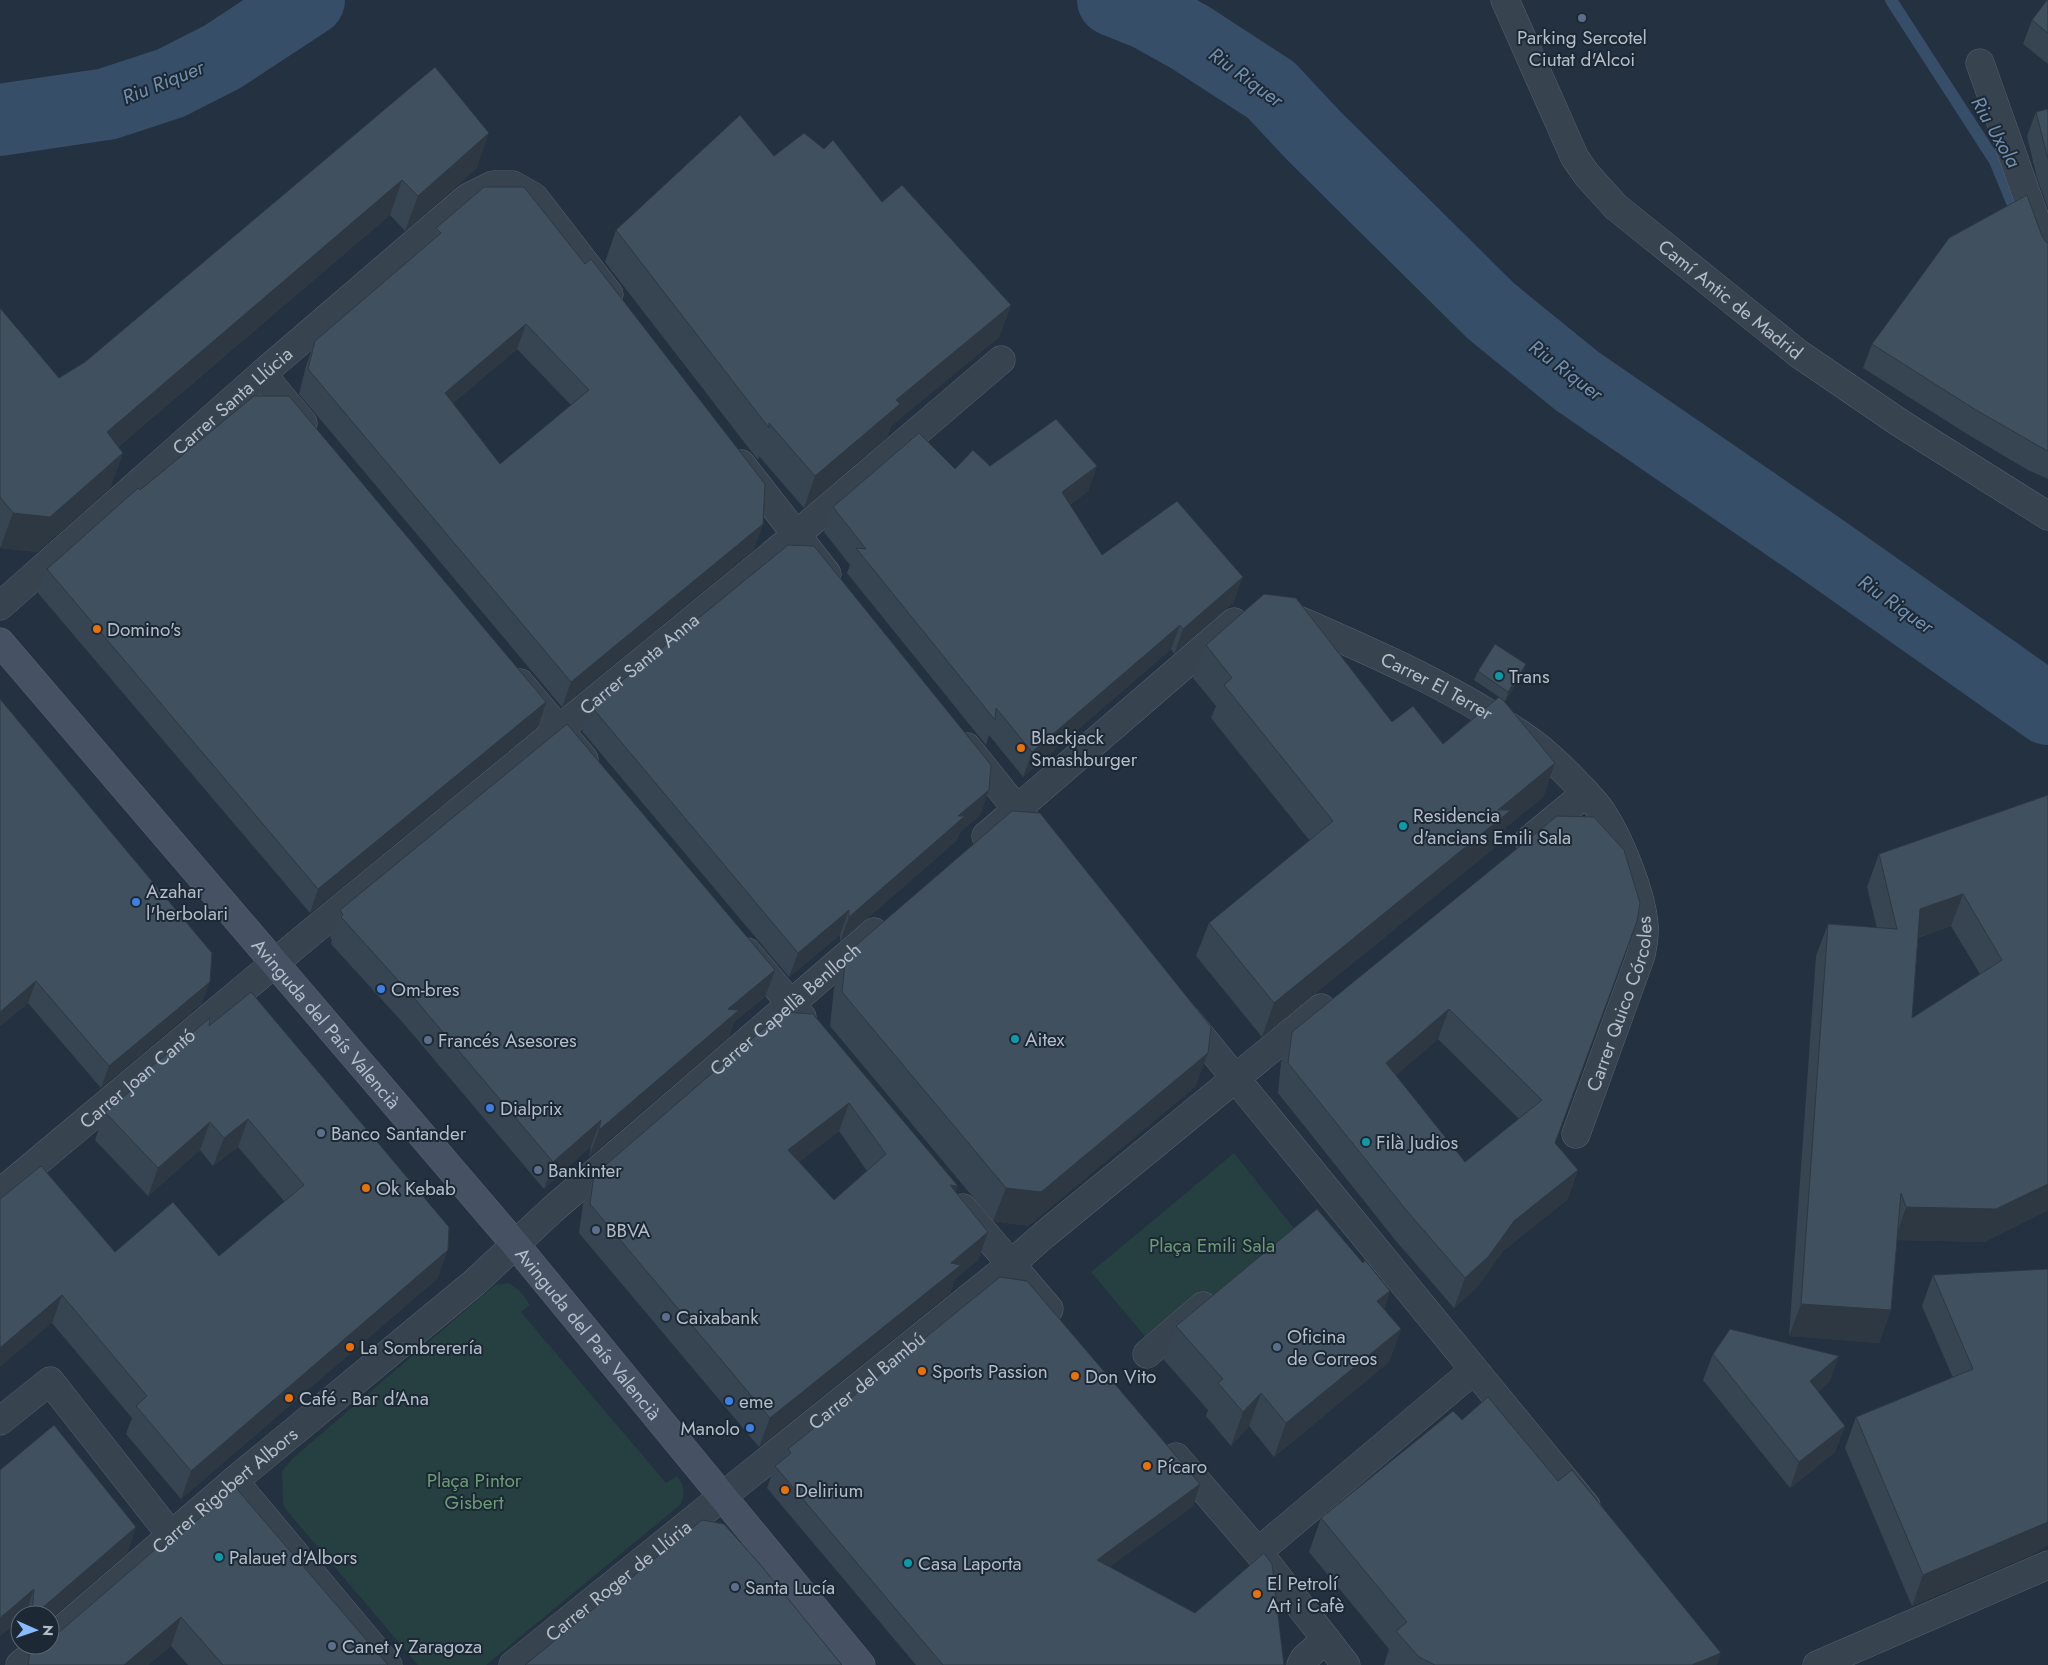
<svg xmlns="http://www.w3.org/2000/svg" width="2048" height="1665" viewBox="0 0 2048 1665" font-family="Jost,sans-serif">
	<rect width="100%" height="100%" fill="#243140"/>
	<g fill="#263f41">
		<path d="M1234,1153L1305,1242L1164,1359L1091,1272Z"/>
		<path d="M509,1283L522,1293L530,1305L521,1312L666,1483L677,1476C685,1485 685,1495 680,1505L486,1665H418L287,1511L283,1504L282,1471L293,1458L495,1285Z"/>
	</g>
	<g fill="none" stroke-linecap="round" stroke-linejoin="round">
		<path stroke="#374e68" stroke-width="12" d="M1891,0L1995,161L2018,217"/>
		<g stroke="#374e68" stroke-width="72">
			<path d="M1113,0L1148,14L1191,38L1271,90L1314,136L1491,311L1577,381L1823,550L2048,709"/>
			<path d="M0,120L107,104L171,83L222,57L309,0"/>
		</g>
		<defs>
			<g id="pedestrian">
				<path d="M1147,1354L1203,1306"/>
				<path d="M0,1421L50,1381L171,1535"/>
			</g>
			<g id="minor">
				<path id="s1" d="M1505,0L1575,158L1587,175L1616,207L1799,354L1900,423L2048,516"/>
				<path d="M1980,63L2048,255"/>
				<path d="M262,374L303,423"/>
				<path d="M741,464L827,574"/>
				<path id="s2" d="M0,606L262,374L467,198L493,185H513L534,197L609,294"/>
				<path id="s3" d="M1287,615C1371,652 1460,689 1534,744C1553,758 1570,776 1586,793L1529,840"/>
				<path d="M520,683L584,759"/>
				<path d="M967,747L1028,823"/>
				<path d="M986,836L1234,622"/>
				<path d="M747,952L802,1017"/>
				<path d="M1186,1018L1586,1506"/>
				<path id="s4" d="M1576,1134L1641,955C1643,945 1645,936 1644,925C1642,895 1620,840 1603,814C1599,807 1592,800 1586,793"/>
				<path id="s5" d="M0,1193L314,930L796,535L1001,360"/>
				<path d="M963,1208L1049,1309"/>
				<path d="M1176,1457L1258,1552L1346,1665"/>
				<path d="M234,1481L388,1665"/>
				<path d="M1258,1552L1474,1370"/>
				<path id="s6" d="M50,1640L234,1481L474,1283L552,1210L874,932"/>
				<path d="M20,1665L44,1645"/>
				<path id="s7" d="M513,1665L1010,1265L1044,1235L1321,1008"/>
				<path d="M1301,1665L1304,1659L1326,1639"/>
				<path d="M1817,1665L2048,1565"/>
			</g>
			<g id="secondary">
				<path id="s8" d="M0,642L515,1244L861,1665"/>
			</g>
		</defs>
		<use href="#pedestrian" stroke="#56616e" stroke-width="29"/>
		<use href="#minor" stroke="#56616e" stroke-width="29"/>
		<use href="#secondary" stroke="#56616e" stroke-width="29"/>
		<use href="#pedestrian" stroke="#384350" stroke-width="28"/>
		<use href="#minor" stroke="#384350" stroke-width="28"/>
		<use href="#secondary" stroke="#465263" stroke-width="28"/>
	</g>
	<g fill="#374552" fill-rule="evenodd">
		<path d="M2048,0V64L2023,44L2032,20Z"/>
		<path d="M435,67L477,168L405,231L390,215L118,447L123,453L110,488L37,552L0,548V308L59,378L85,362Z"/>
		<path d="M2048,109V208L2037,178L2027,136L2036,112Z"/>
		<path d="M774,156L882,202L1011,305L999,337L891,426L888,436L804,508L759,456L758,460L605,262L616,230Z"/>
		<path d="M436,228L763,524L754,549L562,707L299,394L306,366L315,341L431,241ZM517,349L571,405L500,464L453,403Z"/>
		<path d="M2042,236L2046,242L2048,243V479L2028,470L1967,434L1863,368L1872,344Z"/>
		<path d="M990,466H1097L1088,491L1070,505L1102,555L1234,602L1174,654L1171,649L1023,777L989,735L986,745L847,573L850,565L824,532L833,507L955,469Z"/>
		<path d="M140,490L538,727L310,913L38,593L47,569Z"/>
		<path d="M1206,645L1392,722L1443,744L1555,763L1543,797L1505,828L1499,844L1262,1037L1196,956L1209,923L1310,841L1211,718L1216,706L1193,678Z"/>
		<path d="M1526,664L1523,673L1505,701L1474,680L1478,671Z"/>
		<path d="M0,699L202,1003L101,1088L28,1003L0,1026Z"/>
		<path d="M591,706L989,790L980,815L960,832L956,841L840,942V935L789,977L582,731Z"/>
		<path d="M2048,795V1210L1984,1242L1897,1240L1891,1310L1879,1343L1789,1336L1816,956L1828,924L1877,928L1867,887L1879,854ZM1951,926L1980,974L1912,1018L1918,938Z"/>
		<path d="M1594,817L1555,1143L1578,1170L1567,1200L1503,1251L1477,1287L1454,1308L1396,1241L1278,1093L1281,1062L1292,1032ZM1438,1039L1519,1119L1465,1162L1396,1075Z"/>
		<path d="M340,910L775,970L765,997L734,1022L729,1037L589,1157L591,1146L544,1189L404,1024L331,944L332,940L330,937Z"/>
		<path d="M846,954L1196,1086L1028,1226L993,1221L830,1026L834,988Z"/>
		<path d="M783,1012L956,1192L988,1232L978,1260L955,1279L950,1293L759,1447L579,1233L583,1204L594,1175ZM839,1131L867,1171L834,1200L799,1162Z"/>
		<path d="M209,1026L438,1278L181,1499L126,1434L132,1418L52,1323L0,1199L115,1252L219,1256L285,1202L238,1147L213,1166L200,1150L148,1196L95,1140L105,1112L129,1093L132,1083Z"/>
		<path d="M1363,1263L1390,1291L1384,1309L1401,1329L1389,1362L1274,1457L1249,1426L1231,1446L1206,1416L1208,1410L1164,1360L1176,1326Z"/>
		<path d="M2048,1269L2038,1552L1912,1606L1845,1448L1856,1417L1953,1378L1922,1306L1933,1275Z"/>
		<path d="M1713,1354L1830,1381L1818,1392L1845,1426L1835,1452L1790,1488L1703,1380Z"/>
		<path d="M1462,1420L1558,1481L1717,1665H1384L1389,1649L1309,1552L1321,1518Z"/>
		<path d="M788,1449L1200,1484L1193,1506L1109,1567L1284,1665H916L767,1488L775,1466L784,1459Z"/>
		<path d="M0,1470L136,1527L127,1553L50,1619V1615H20V1619L0,1636Z"/>
		<path d="M160,1551L388,1665H188L171,1646L148,1665H24L30,1651L41,1648Z"/>
	</g>
	<g fill="#2d3842">
		<path d="M489,133L477,168L405,231L418,196Z"/>
		<path d="M402,180L390,215L94,467L107,432Z"/>
		<path d="M1011,305L999,337L891,426L888,436L804,508L815,476L896,400Z"/>
		<path d="M526,324L517,349L436,417L445,393Z"/>
		<path d="M123,453L110,488L37,552L0,548L13,513Z"/>
		<path d="M1097,466L1088,491L1053,517L1062,492Z"/>
		<path d="M763,524L754,549L562,707L571,682Z"/>
		<path d="M1243,577L1234,602L1174,654L1183,629Z"/>
		<path d="M1180,625L1171,649L1023,777L1032,752Z"/>
		<path d="M1526,664L1523,673L1505,701L1508,692Z"/>
		<path d="M546,702L538,727L310,913L318,889Z"/>
		<path d="M1555,763L1543,797L1505,828L1499,844L1262,1037L1274,1003L1498,810Z"/>
		<path d="M989,790L980,815L960,832L956,841L840,942L849,917L958,816Z"/>
		<path d="M1963,894L1951,926L1908,941L1920,909Z"/>
		<path d="M849,910L840,935L789,977L798,953Z"/>
		<path d="M775,970L765,997L734,1022L729,1037L589,1157L599,1130L728,1009Z"/>
		<path d="M36,981L28,1003L0,1026V1012Z"/>
		<path d="M210,982L202,1003L101,1088L109,1066Z"/>
		<path d="M1449,1009L1438,1039L1375,1093L1386,1063Z"/>
		<path d="M1208,1053L1196,1086L1028,1226L993,1221L1006,1188Z"/>
		<path d="M849,1103L839,1131L778,1178L788,1150Z"/>
		<path d="M248,1119L238,1147L213,1166L224,1138Z"/>
		<path d="M601,1120L591,1146L544,1189L553,1162Z"/>
		<path d="M210,1122L200,1150L148,1196L158,1168Z"/>
		<path d="M1578,1170L1567,1200L1503,1251L1477,1287L1454,1308L1465,1278L1514,1221Z"/>
		<path d="M2048,1184V1210L1984,1242L1895,1240L1906,1207Z"/>
		<path d="M950,1185L958,1186L947,1215Z"/>
		<path d="M988,1232L978,1260L955,1279L950,1293L759,1447L770,1418Z"/>
		<path d="M448,1250L438,1278L181,1499L191,1471Z"/>
		<path d="M1390,1291L1378,1324L1377,1301Z"/>
		<path d="M62,1295L52,1323L0,1367V1348Z"/>
		<path d="M1801,1304L1891,1310L1879,1343L1789,1336Z"/>
		<path d="M1401,1329L1389,1362L1274,1457L1286,1423Z"/>
		<path d="M1839,1356L1830,1381L1800,1407L1810,1381Z"/>
		<path d="M1261,1393L1249,1426L1231,1446L1243,1412Z"/>
		<path d="M1845,1426L1835,1452L1790,1488L1799,1462Z"/>
		<path d="M1200,1484L1193,1506L1089,1582L1097,1560Z"/>
		<path d="M2048,1522V1545L2038,1552L1912,1606L1923,1575Z"/>
		<path d="M136,1527L127,1553L50,1619V1615H34Z"/>
		<path d="M34,1589L25,1615H20V1619L0,1636V1618Z"/>
		<path d="M181,1617L171,1646L148,1665H124Z"/>
		<path d="M1721,1653L1717,1665H1692Z"/>
	</g>
	<g fill="#40505f" stroke="#2d3842" fill-rule="evenodd">
		<path d="M2047,0H2048V33L2032,20Z"/>
		<path d="M435,67L489,133L418,196L402,180L107,432L123,453L50,517L13,513L0,497V308L59,378L85,362Z"/>
		<path d="M2048,109V159L2036,112Z"/>
		<path d="M740,115L774,156L804,133L824,149L833,140L882,202L902,185L1011,305L896,400L900,404L815,476L769,423V428L616,230Z"/>
		<path d="M484,187H524L585,264L591,259L765,484L763,524L571,682L308,369L315,341L441,233L436,228ZM526,324L589,390L500,464L445,393Z"/>
		<path d="M2027,195L2042,236L2046,242L2048,243V451L2037,445L1976,410L1872,344L1949,238Z"/>
		<path d="M254,396H289L546,702L318,889L47,569L138,488L140,490Z"/>
		<path d="M1056,419L1097,466L1062,492L1102,555L1177,501L1243,577L1183,629L1180,625L1032,752L996,708L995,720L856,548L866,549L833,507L919,433L955,469L973,450L990,466Z"/>
		<path d="M788,545L814,546L991,765L989,790L958,816H965L849,917V910L798,953L591,706Z"/>
		<path d="M1264,594L1296,598L1392,722L1413,706L1443,744L1499,697L1504,701L1555,763L1498,810H1511L1274,1003L1209,923L1333,821L1224,685L1232,678L1206,645Z"/>
		<path d="M1495,644L1526,664L1508,692L1478,671Z"/>
		<path d="M0,699L212,953L210,982L109,1066L36,981L0,1012Z"/>
		<path d="M567,724L775,970L728,1009L739,1010L599,1130L601,1120L553,1162L414,998L341,917L343,915L340,910Z"/>
		<path d="M2048,795V1184L1996,1209L1906,1207L1901,1193L1891,1310L1801,1304L1828,924L1897,929L1879,854ZM1963,894L2002,960L1912,1018L1920,909Z"/>
		<path d="M1012,811L1040,813L1211,1027L1208,1053L1041,1192L1006,1188L842,992L846,954Z"/>
		<path d="M1557,816L1594,817L1624,850L1640,903L1637,921L1555,1143L1578,1170L1514,1221L1488,1257L1465,1278L1407,1211L1288,1063L1292,1032ZM1449,1009L1542,1100L1465,1162L1386,1063Z"/>
		<path d="M251,992L449,1227L448,1250L191,1471L136,1406L147,1396L62,1295L0,1348V1199L41,1166L115,1252L173,1202L219,1256L304,1185L248,1119L224,1138L210,1122L158,1168L105,1112L135,1087L132,1083L210,1018L209,1026Z"/>
		<path d="M783,1012L813,1014L958,1186L950,1185L988,1232L951,1263L961,1265L770,1418L590,1204L594,1175ZM849,1103L886,1154L834,1200L788,1150Z"/>
		<path d="M1317,1209L1363,1263L1365,1260L1390,1291L1377,1301L1401,1329L1286,1423L1261,1393L1243,1412L1218,1383L1223,1379L1176,1326Z"/>
		<path d="M2048,1269V1522L1923,1575L1856,1417L1973,1369L1933,1275Z"/>
		<path d="M1000,1277L1027,1281L1200,1484L1097,1560L1195,1613L1264,1553L1272,1564L1284,1665H943L775,1466L791,1453L788,1449Z"/>
		<path d="M1730,1329L1839,1356L1810,1381L1845,1426L1799,1462L1713,1354Z"/>
		<path d="M1488,1397L1558,1481L1572,1470L1721,1653L1692,1665H1435L1419,1657L1396,1631L1407,1622L1321,1518L1453,1411L1462,1420Z"/>
		<path d="M54,1425L136,1527L34,1615H32L34,1589L0,1618V1470Z"/>
		<path d="M236,1488L388,1665H223L181,1617L124,1665H28L30,1651L41,1648L44,1645H50V1640L157,1548L160,1551Z"/>
		<path d="M702,1520L724,1524L759,1563L842,1665H525Z"/>
	</g>
	<g fill="#5c6f8a" stroke="#1d2835" stroke-width="2">
		<circle cx="1582" cy="18" r="5"/>
		<circle cx="428" cy="1040" r="5"/>
		<circle cx="321" cy="1133" r="5"/>
		<circle cx="538" cy="1170" r="5"/>
		<circle cx="596" cy="1230" r="5"/>
		<circle cx="666" cy="1317" r="5"/>
		<circle cx="1277" cy="1347" r="5"/>
		<circle cx="735" cy="1587" r="5"/>
		<circle cx="332" cy="1646" r="5"/>
	</g>
	<g fill="#e8710a" stroke="#1d2835" stroke-width="2">
		<circle cx="97" cy="629" r="5"/>
		<circle cx="1021" cy="748" r="5"/>
		<circle cx="366" cy="1188" r="5"/>
		<circle cx="350" cy="1347" r="5"/>
		<circle cx="922" cy="1371" r="5"/>
		<circle cx="1075" cy="1376" r="5"/>
		<circle cx="289" cy="1398" r="5"/>
		<circle cx="1147" cy="1466" r="5"/>
		<circle cx="785" cy="1490" r="5"/>
		<circle cx="1257" cy="1594" r="5"/>
	</g>
	<g fill="#0f9aa8" stroke="#1d2835" stroke-width="2">
		<circle cx="1499" cy="676" r="5"/>
		<circle cx="1403" cy="826" r="5"/>
		<circle cx="1015" cy="1039" r="5"/>
		<circle cx="1366" cy="1142" r="5"/>
		<circle cx="219" cy="1557" r="5"/>
		<circle cx="908" cy="1563" r="5"/>
	</g>
	<g fill="#3f7fe0" stroke="#1d2835" stroke-width="2">
		<circle cx="136" cy="902" r="5"/>
		<circle cx="381" cy="989" r="5"/>
		<circle cx="490" cy="1108" r="5"/>
		<circle cx="729" cy="1401" r="5"/>
		<circle cx="750" cy="1428" r="5"/>
	</g>
	<g text-anchor="middle" stroke-width="4" stroke-linejoin="round" paint-order="stroke">
		<g font-size="19" fill="#b4becb" stroke="#1d2835" text-anchor="start">
			<text x="1582" y="44" text-anchor="middle">Parking Sercotel<tspan x="1582" dy="22">Ciutat d'Alcoi</tspan></text>
			<text x="107" y="636">Domino's</text>
			<text x="1509" y="683">Trans</text>
			<text x="1031" y="744">Blackjack<tspan x="1031" dy="22">Smashburger</tspan></text>
			<text x="1413" y="822">Residencia<tspan x="1413" dy="22">d'ancians Emili Sala</tspan></text>
			<text x="146" y="898">Azahar<tspan x="146" dy="22">l'herbolari</tspan></text>
			<text x="391" y="996">Om-bres</text>
			<text x="1025" y="1046">Aitex</text>
			<text x="438" y="1047">Francés Asesores</text>
			<text x="500" y="1115">Dialprix</text>
			<text x="331" y="1140">Banco Santander</text>
			<text x="1376" y="1149">Filà Judios</text>
			<text x="548" y="1177">Bankinter</text>
			<text x="376" y="1195">Ok Kebab</text>
			<text x="606" y="1237">BBVA</text>
			<text x="676" y="1324">Caixabank</text>
			<text x="1287" y="1343">Oficina<tspan x="1287" dy="22">de Correos</tspan></text>
			<text x="360" y="1354">La Sombrerería</text>
			<text x="932" y="1378">Sports Passion</text>
			<text x="1085" y="1383">Don Vito</text>
			<text x="299" y="1405">Café - Bar d'Ana</text>
			<text x="739" y="1408">eme</text>
			<text x="740" y="1435" text-anchor="end">Manolo</text>
			<text x="1157" y="1473">Pícaro</text>
			<text x="795" y="1497">Delirium</text>
			<text x="229" y="1564">Palauet d'Albors</text>
			<text x="918" y="1570">Casa Laporta</text>
			<text x="1267" y="1590">El Petrolí<tspan x="1267" dy="22">Art i Cafè</tspan></text>
			<text x="745" y="1594">Santa Lucía</text>
			<text x="342" y="1653">Canet y Zaragoza</text>
		</g>
		<g font-size="19" fill="#b4becb" stroke="#1d2835">
			<text dy="7" stroke="none"><textPath href="#s1" startOffset="384">Camí Antic de Madrid</textPath></text>
			<text dy="7" stroke="none"><textPath href="#s2" startOffset="310">Carrer Santa Llúcia</textPath></text>
			<text dy="7" stroke="none"><textPath href="#s5" startOffset="830">Carrer Santa Anna</textPath></text>
			<text dy="7" stroke="none"><textPath href="#s3" startOffset="166">Carrer El Terrer</textPath></text>
			<text dy="7" stroke="none"><textPath href="#s4" startOffset="138">Carrer Quico Córcoles</textPath></text>
			<text dy="7" stroke="none"><textPath href="#s6" startOffset="969">Carrer Capellà Benlloch</textPath></text>
			<text dy="7" stroke="none"><textPath href="#s8" startOffset="502">Avinguda del País Valencià</textPath></text>
			<text dy="7" stroke="none"><textPath href="#s5" startOffset="179">Carrer Joan Cantó</textPath></text>
			<text dy="7" stroke="none"><textPath href="#s8" startOffset="908">Avinguda del País Valencià</textPath></text>
			<text dy="7" stroke="none"><textPath href="#s7" startOffset="454">Carrer del Bambú</textPath></text>
			<text dy="7" stroke="none"><textPath href="#s6" startOffset="230">Carrer Rigobert Albors</textPath></text>
			<text dy="7" stroke="none"><textPath href="#s7" startOffset="135">Carrer Roger de Llúria</textPath></text>
		</g>
		<g font-size="19" fill="#6b9c74" stroke="#1d2835">
			<text x="1212" y="1252">Plaça Emili Sala</text>
			<text x="474" y="1487">Plaça Pintor<tspan x="474" dy="22">Gisbert</tspan></text>
		</g>
		<g font-size="20" font-style="italic" fill="#7390af" stroke="#1d2835">
			<text transform="translate(1246 77) rotate(36)" y="7">Riu Riquer</text>
			<text transform="translate(163 82) rotate(-22)" y="7">Riu Riquer</text>
			<text transform="translate(1996 132) rotate(60)" y="7">Riu Uxola</text>
			<text transform="translate(1566 370) rotate(37)" y="7">Riu Riquer</text>
			<text transform="translate(1896 604) rotate(35)" y="7">Riu Riquer</text>
		</g>
	</g>
	<g transform="translate(35 1630) rotate(92)"><circle r="24" fill="#1d2835" stroke="#596471"/>
	<path d="M0-4L9 19L0 12L-9 19Z" fill="#88bafc"/>
	<text y="-8" font-size="14" font-weight="bold" text-anchor="middle" fill="#b4becb">N</text>
	</g>
</svg>
